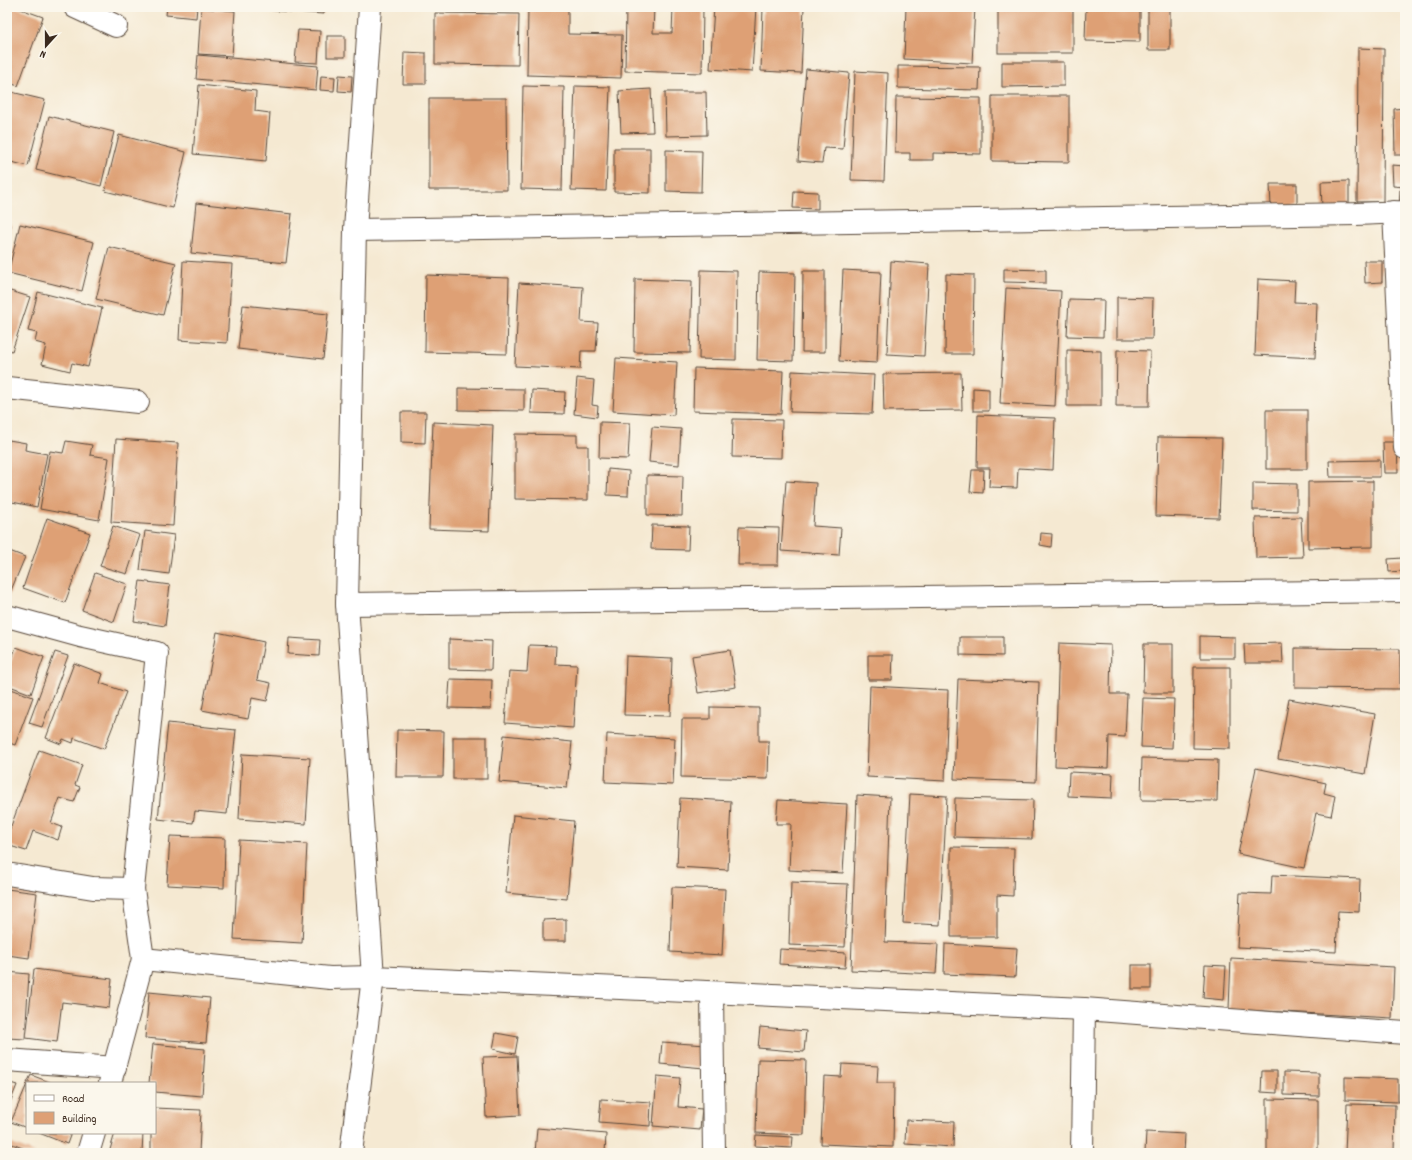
<svg xmlns="http://www.w3.org/2000/svg" width="1412" height="1160" viewBox="0 0 1412 1160" font-family="Dekko,sans-serif">
	<rect width="100%" height="100%" fill="#fbf7ec"/>
	<filter id="ink" filterUnits="userSpaceOnUse"><feTurbulence type="fractalNoise" baseFrequency=".025" numOctaves="2"/><feDisplacementMap in="SourceGraphic" scale="8" xChannelSelector="R" yChannelSelector="G"/><feConvolveMatrix kernelMatrix="1 2 1 2 8 2 1 2 1" color-interpolation-filters="sRGB"/></filter>
	<filter id="wash" filterUnits="userSpaceOnUse"><feTurbulence type="fractalNoise" baseFrequency=".012" numOctaves="4" result="noise"/><feDisplacementMap in="SourceGraphic" scale="16" xChannelSelector="R" yChannelSelector="G"/><feGaussianBlur stdDeviation="0.9" result="paint"/><feColorMatrix in="noise" values="0 0 0 0 0 0 0 0 0 0 0 0 0 0 0 0 0 1.4 0 .05"/><feComposite in="paint" operator="in"/></filter>
	<g filter="url(#wash)">
		<rect width="100%" height="100%" fill="#f5e9d2"/>
		<g id="blocks">
			<g fill="#dea075">
				<path d="M9,7H15L43,17L18,86L7,82V11Z"/>
				<path d="M167,7H197L196,18L166,15Z"/>
				<path d="M233,7H324V14L233,8Z"/>
				<path d="M528,7H568V34L622,35L621,78L527,75Z"/>
				<path d="M626,7H654L653,33H672L673,7H703L702,73L625,71Z"/>
				<path d="M714,7H756L752,72L710,69Z"/>
				<path d="M763,7H804L801,73L761,71Z"/>
				<path d="M906,7H975L972,63L904,59Z"/>
				<rect x="998" y="7" width="75" height="46"/>
				<path d="M1086,7H1140V42L1085,41Z"/>
				<rect x="1148" y="7" width="22" height="43"/>
				<path d="M201,8L235,11L232,56L198,54Z"/>
				<path d="M435,13L519,14L518,65L435,64Z"/>
				<path d="M298,30L320,31L318,63L295,62Z"/>
				<rect x="327" y="36" width="18" height="21"/>
				<path d="M1358,48L1384,49L1383,202H1357Z"/>
				<path d="M404,52L426,53V84H403Z"/>
				<path d="M198,55L318,66L316,90L196,79Z"/>
				<path d="M1002,62H1064V86L1002,87Z"/>
				<path d="M898,66L980,67L979,90L898,88Z"/>
				<path d="M806,69L849,73L843,149L824,148L822,163L798,161Z"/>
				<path d="M855,71L888,73L884,181L851,180Z"/>
				<path d="M339,75L352,76L351,92L338,91Z"/>
				<path d="M321,76L335,77L334,91L320,90Z"/>
				<path d="M199,85L256,91L255,111L270,113L266,161L193,154Z"/>
				<path d="M523,86L564,87L562,190L521,189Z"/>
				<path d="M575,86L610,87L606,191L571,190Z"/>
				<path d="M651,89L653,132L621,133L619,91Z"/>
				<path d="M7,91L45,100L28,166L7,161Z"/>
				<path d="M665,92H706L707,135L666,136Z"/>
				<path d="M992,96H1069V162L992,161Z"/>
				<path d="M896,97L981,98V154L933,153V160H910V153H895Z"/>
				<path d="M429,98H506L507,190H429Z"/>
				<path d="M1405,108V155H1395L1394,109Z"/>
				<path d="M49,116L114,132L101,186L36,170Z"/>
				<path d="M119,135L186,152L173,208L105,191Z"/>
				<path d="M614,148H650V193L614,192Z"/>
				<path d="M666,150L702,151L701,192L666,191Z"/>
				<path d="M1392,165L1405,166V187L1393,186Z"/>
				<path d="M1349,181V208H1322L1321,182Z"/>
				<path d="M1270,184H1297V206L1271,207Z"/>
				<path d="M1400,190H1405V208H1399Z"/>
				<path d="M794,191L818,192V209L793,208Z"/>
				<path d="M196,203L292,214L286,263L191,253Z"/>
				<path d="M7,224L11,225L8,238H7Z"/>
				<path d="M20,224L94,242L82,291L8,273Z"/>
				<path d="M109,247L176,263L163,315L96,299Z"/>
				<path d="M183,261L232,264L227,343L179,340Z"/>
				<path d="M891,261L929,264L924,356L887,354Z"/>
				<path d="M1364,261H1382V282L1365,283Z"/>
				<path d="M1004,269L1046,270V283L1004,282Z"/>
				<path d="M701,270L737,271L736,360L699,359Z"/>
				<path d="M843,270L881,272L877,363L839,361Z"/>
				<path d="M803,271H825V352H802Z"/>
				<path d="M759,272L795,273L793,361L757,360Z"/>
				<path d="M946,274L974,275L973,354H945Z"/>
				<path d="M426,275L509,278L507,354L425,352Z"/>
				<path d="M635,279L692,281L690,353L634,352Z"/>
				<path d="M1258,279L1295,281L1294,302L1317,303L1315,358L1255,355Z"/>
				<path d="M519,283L583,287L581,322L598,323L596,351H581L580,369L515,366Z"/>
				<path d="M1006,288L1061,291L1055,406L1000,403Z"/>
				<path d="M7,290L30,297L12,351L7,349Z"/>
				<path d="M38,292L102,308L88,367L72,363L70,371L42,364L46,345L35,342L37,333L28,331Z"/>
				<path d="M1117,297L1153,298L1152,339H1117Z"/>
				<path d="M1069,299L1104,300L1103,337L1067,336Z"/>
				<path d="M243,305L328,314L323,359L238,349Z"/>
				<path d="M1067,350L1101,351V406H1067Z"/>
				<path d="M1117,350L1150,351L1149,406H1116Z"/>
				<path d="M616,358L677,362L674,415L613,411Z"/>
				<path d="M694,368L783,371L781,414L693,411Z"/>
				<path d="M792,371L874,375L872,414L790,412Z"/>
				<path d="M961,373L962,410L884,411L883,374Z"/>
				<path d="M577,378L594,380L592,405L598,406L597,417L574,414Z"/>
				<path d="M458,388L524,389V411L458,410Z"/>
				<path d="M973,388L989,389V411H973Z"/>
				<path d="M532,390L565,392L564,414L531,413Z"/>
				<rect x="1266" y="410" width="41" height="59"/>
				<path d="M401,412H426L425,443L401,442Z"/>
				<path d="M978,415L1055,418L1053,470L1018,468L1017,488L989,487L990,468H977Z"/>
				<path d="M733,419L782,420L781,458L732,457Z"/>
				<path d="M433,422L493,425L489,531L429,529Z"/>
				<path d="M600,422L630,423L628,459L599,458Z"/>
				<path d="M652,427L681,429L679,465L649,462Z"/>
				<path d="M515,434L577,435V446H588V500L515,499Z"/>
				<path d="M1158,437L1222,438L1219,518L1156,516Z"/>
				<path d="M116,439L178,443L173,526L111,522Z"/>
				<path d="M9,440L26,443L25,450L47,454L37,507L7,501V453Z"/>
				<path d="M66,441L92,445L90,455L109,458L99,520L40,509L50,451L63,453Z"/>
				<path d="M1383,442H1397L1398,473H1384Z"/>
				<path d="M1380,460V477H1330L1329,461Z"/>
				<path d="M608,469L629,471L628,496L607,495Z"/>
				<path d="M972,470H984L983,493L970,492Z"/>
				<path d="M647,475L683,476L682,516L647,515Z"/>
				<path d="M786,481L816,483L813,526L841,528L839,555L781,551Z"/>
				<path d="M1373,481V547L1308,548V482Z"/>
				<path d="M1253,483L1297,484V511L1253,510Z"/>
				<path d="M1301,517L1303,557L1256,558L1255,518Z"/>
				<path d="M47,518L90,533L65,603L23,588Z"/>
				<path d="M652,525L689,526L688,550L651,549Z"/>
				<path d="M113,526L140,535L127,574L100,566Z"/>
				<path d="M739,527L779,528L778,565H738Z"/>
				<path d="M145,531L174,535L169,574L140,570Z"/>
				<path d="M1041,533L1052,534L1051,547L1040,545Z"/>
				<path d="M7,550L25,557L7,600Z"/>
				<path d="M1402,558V571L1389,572L1388,559Z"/>
				<path d="M95,573L127,584L114,622L82,610Z"/>
				<path d="M140,581L170,585L165,626L134,621Z"/>
				<path d="M217,632L264,642L257,680L271,683L267,701L252,698L248,719L202,710Z"/>
				<path d="M1200,636L1235,637V658H1200Z"/>
				<path d="M960,637H1003V656L960,655Z"/>
				<path d="M289,638L320,640L319,656L288,654Z"/>
				<path d="M449,639L492,641L491,670L449,669Z"/>
				<path d="M1059,643L1111,645L1110,694H1127L1125,737L1109,736L1108,768L1055,766Z"/>
				<path d="M1282,643L1283,663H1245L1244,644Z"/>
				<path d="M1144,644H1173V693H1143Z"/>
				<path d="M529,645L556,646L555,664L577,665L573,728L505,723L509,671L527,672Z"/>
				<path d="M16,647L44,657L31,694L7,685V673Z"/>
				<path d="M1295,648L1400,649V689L1295,688Z"/>
				<path d="M730,650L736,687L698,693L692,656Z"/>
				<path d="M55,652L68,656L42,727L29,723Z"/>
				<path d="M868,655H893L892,680H868Z"/>
				<path d="M626,656L672,658L670,716L624,715Z"/>
				<path d="M74,663L103,674L100,683L126,692L104,749L74,738L73,743L63,739L61,744L46,738Z"/>
				<path d="M1194,667H1230V749L1193,748Z"/>
				<path d="M450,679L492,680L491,709L448,708Z"/>
				<path d="M958,679L1039,682L1036,782L954,779Z"/>
				<path d="M870,686L948,690L945,781L867,777Z"/>
				<path d="M11,689L33,697L15,745L7,742V700Z"/>
				<path d="M1143,698L1174,699L1172,748L1141,747Z"/>
				<path d="M1289,699L1375,714L1365,774L1278,759Z"/>
				<path d="M710,707L759,708V741H769L768,779L681,777L682,719H710Z"/>
				<path d="M168,723L236,730L227,814L195,811L193,823L158,819Z"/>
				<path d="M397,730L444,731L443,777H396Z"/>
				<path d="M607,734L675,738L673,785L605,782Z"/>
				<path d="M504,735L572,742L567,788L499,782Z"/>
				<rect x="453" y="737" width="34" height="42"/>
				<path d="M39,750L82,765L75,785L80,787L74,802L60,798L51,823L62,827L58,840L33,831L26,851L7,845V837Z"/>
				<path d="M242,754L310,758L306,824L239,819Z"/>
				<path d="M1142,758L1218,760L1217,801L1141,800Z"/>
				<path d="M1256,768L1326,783L1324,793L1335,796L1331,816L1316,813L1304,868L1238,854Z"/>
				<path d="M1069,772L1113,774L1112,798L1068,796Z"/>
				<path d="M910,794L947,796L940,925L903,923Z"/>
				<path d="M857,795L890,797L885,942L938,944L936,974L851,970Z"/>
				<path d="M680,798L731,801L728,870L677,867Z"/>
				<path d="M955,798L1033,800L1032,839L954,837Z"/>
				<path d="M778,800L847,804L843,873L789,870L791,824H776Z"/>
				<path d="M513,815L574,821L567,899L506,893Z"/>
				<path d="M170,836L225,838L224,888L167,885Z"/>
				<path d="M239,840L307,844L302,943L234,939Z"/>
				<path d="M951,847L1014,848L1013,896L997,895V937H951Z"/>
				<path d="M1272,875L1360,879L1359,912L1338,911L1336,952L1237,947L1240,893L1271,894Z"/>
				<path d="M791,882L848,884L845,947L789,945Z"/>
				<path d="M672,887L725,889L722,955L670,952Z"/>
				<path d="M7,889L37,893L29,958L7,955Z"/>
				<path d="M566,919V941H543V920Z"/>
				<path d="M945,944L1017,948L1015,977L944,974Z"/>
				<path d="M780,949L846,953L845,968L779,964Z"/>
				<path d="M1231,958L1394,967L1392,1018L1229,1009Z"/>
				<rect x="1132" y="965" width="19" height="24"/>
				<path d="M1205,965L1226,966L1224,1000L1203,998Z"/>
				<path d="M34,969L112,979L109,1008L62,1002L57,1042L26,1038Z"/>
				<path d="M7,972L29,974L25,1039L7,1038Z"/>
				<path d="M149,992L210,998L206,1043L145,1038Z"/>
				<path d="M760,1027L806,1031L804,1052L758,1048Z"/>
				<path d="M496,1033L518,1037L515,1054L493,1049Z"/>
				<path d="M662,1042L706,1045L704,1068L660,1064Z"/>
				<path d="M153,1044L205,1049L202,1096L155,1092V1083H149Z"/>
				<path d="M517,1056L520,1115L486,1117L483,1057Z"/>
				<path d="M758,1059L806,1060L804,1135L756,1133Z"/>
				<path d="M842,1064L878,1066L877,1083H894L893,1147L821,1144L824,1076L841,1077Z"/>
				<path d="M1262,1071H1277V1093L1261,1092Z"/>
				<path d="M1284,1072L1319,1073V1096L1284,1095Z"/>
				<path d="M31,1075L52,1083H27Z"/>
				<path d="M657,1076L680,1078L678,1107L702,1109L700,1130L653,1126Z"/>
				<path d="M1345,1077L1398,1079V1102L1345,1100Z"/>
				<path d="M7,1082L17,1085L7,1110Z"/>
				<path d="M27,1084V1128L11,1122Z"/>
				<path d="M601,1099L651,1102L650,1126L599,1122Z"/>
				<path d="M1267,1099L1318,1100V1153H1267Z"/>
				<path d="M1347,1104L1395,1105L1394,1153H1345Z"/>
				<path d="M155,1108L201,1110L199,1153H151V1133H155Z"/>
				<path d="M906,1120L954,1122L953,1147L905,1144Z"/>
				<path d="M537,1128L606,1134L605,1153H535Z"/>
				<path d="M1146,1132L1185,1134L1184,1153H1145Z"/>
				<path d="M39,1133H71L67,1144Z"/>
				<path d="M115,1133H143L142,1153H109Z"/>
				<path d="M756,1135L793,1137L792,1148L755,1146Z"/>
				<path d="M7,1142L35,1153H7Z"/>
			</g>
		</g>
	</g>
	<g filter="url(#ink)">
		<use href="#blocks" fill-opacity="0" stroke="#574739" stroke-width="1"/>
		<g fill="none" stroke-linecap="round" stroke-linejoin="round">
			<defs>
				<g id="minor">
					<path d="M75,7L116,26"/>
					<path d="M1394,212L1405,448"/>
					<path d="M355,230L1356,214L1405,212"/>
					<path d="M7,388L138,402"/>
					<path d="M347,604L1405,591"/>
					<path d="M7,616L80,636L157,653L133,889"/>
					<path d="M7,874L93,888L133,889L143,959L330,978L373,977L1084,1009L1405,1033"/>
					<path d="M712,993L714,1153"/>
					<path d="M7,1060L115,1068"/>
					<path d="M110,1083L143,959"/>
					<path d="M88,1153L94,1133"/>
					<path d="M351,1153L373,977L347,604L355,230L370,7"/>
					<path d="M1082,1153L1084,1009"/>
				</g>
			</defs>
			<use href="#minor" stroke="#574739" stroke-width="24"/>
			<use href="#minor" stroke="#fff" stroke-width="22"/>
		</g>
	</g>
	<rect width="1412" height="1160" fill="none" stroke="#fbf7ec" stroke-width="24"/>
	<rect x="26" y="1082" width="130" height="52" fill="#fbf7ec" stroke="#aea59a"/>
	<rect x="34" y="1095" width="20" height="6" fill="#ffffff" stroke="#aea59a"/>
	<text x="62" y="1102" font-size="12" fill="#3b2a1e">Road</text>
	<rect x="34" y="1112" width="20" height="12" fill="#dea075" stroke="#aea59a"/>
	<text x="62" y="1122" font-size="12" fill="#3b2a1e">Building</text>
	<g transform="translate(46 46) rotate(201)" stroke="#fbf7ec" stroke-width="3" paint-order="stroke">
	<path d="M0-3L7 15L0 10L-7 15Z" fill="#3b2a1e"/>
	<text y="-6" font-size="11" font-weight="bold" text-anchor="middle" fill="#3b2a1e">N</text>
	</g>
</svg>
